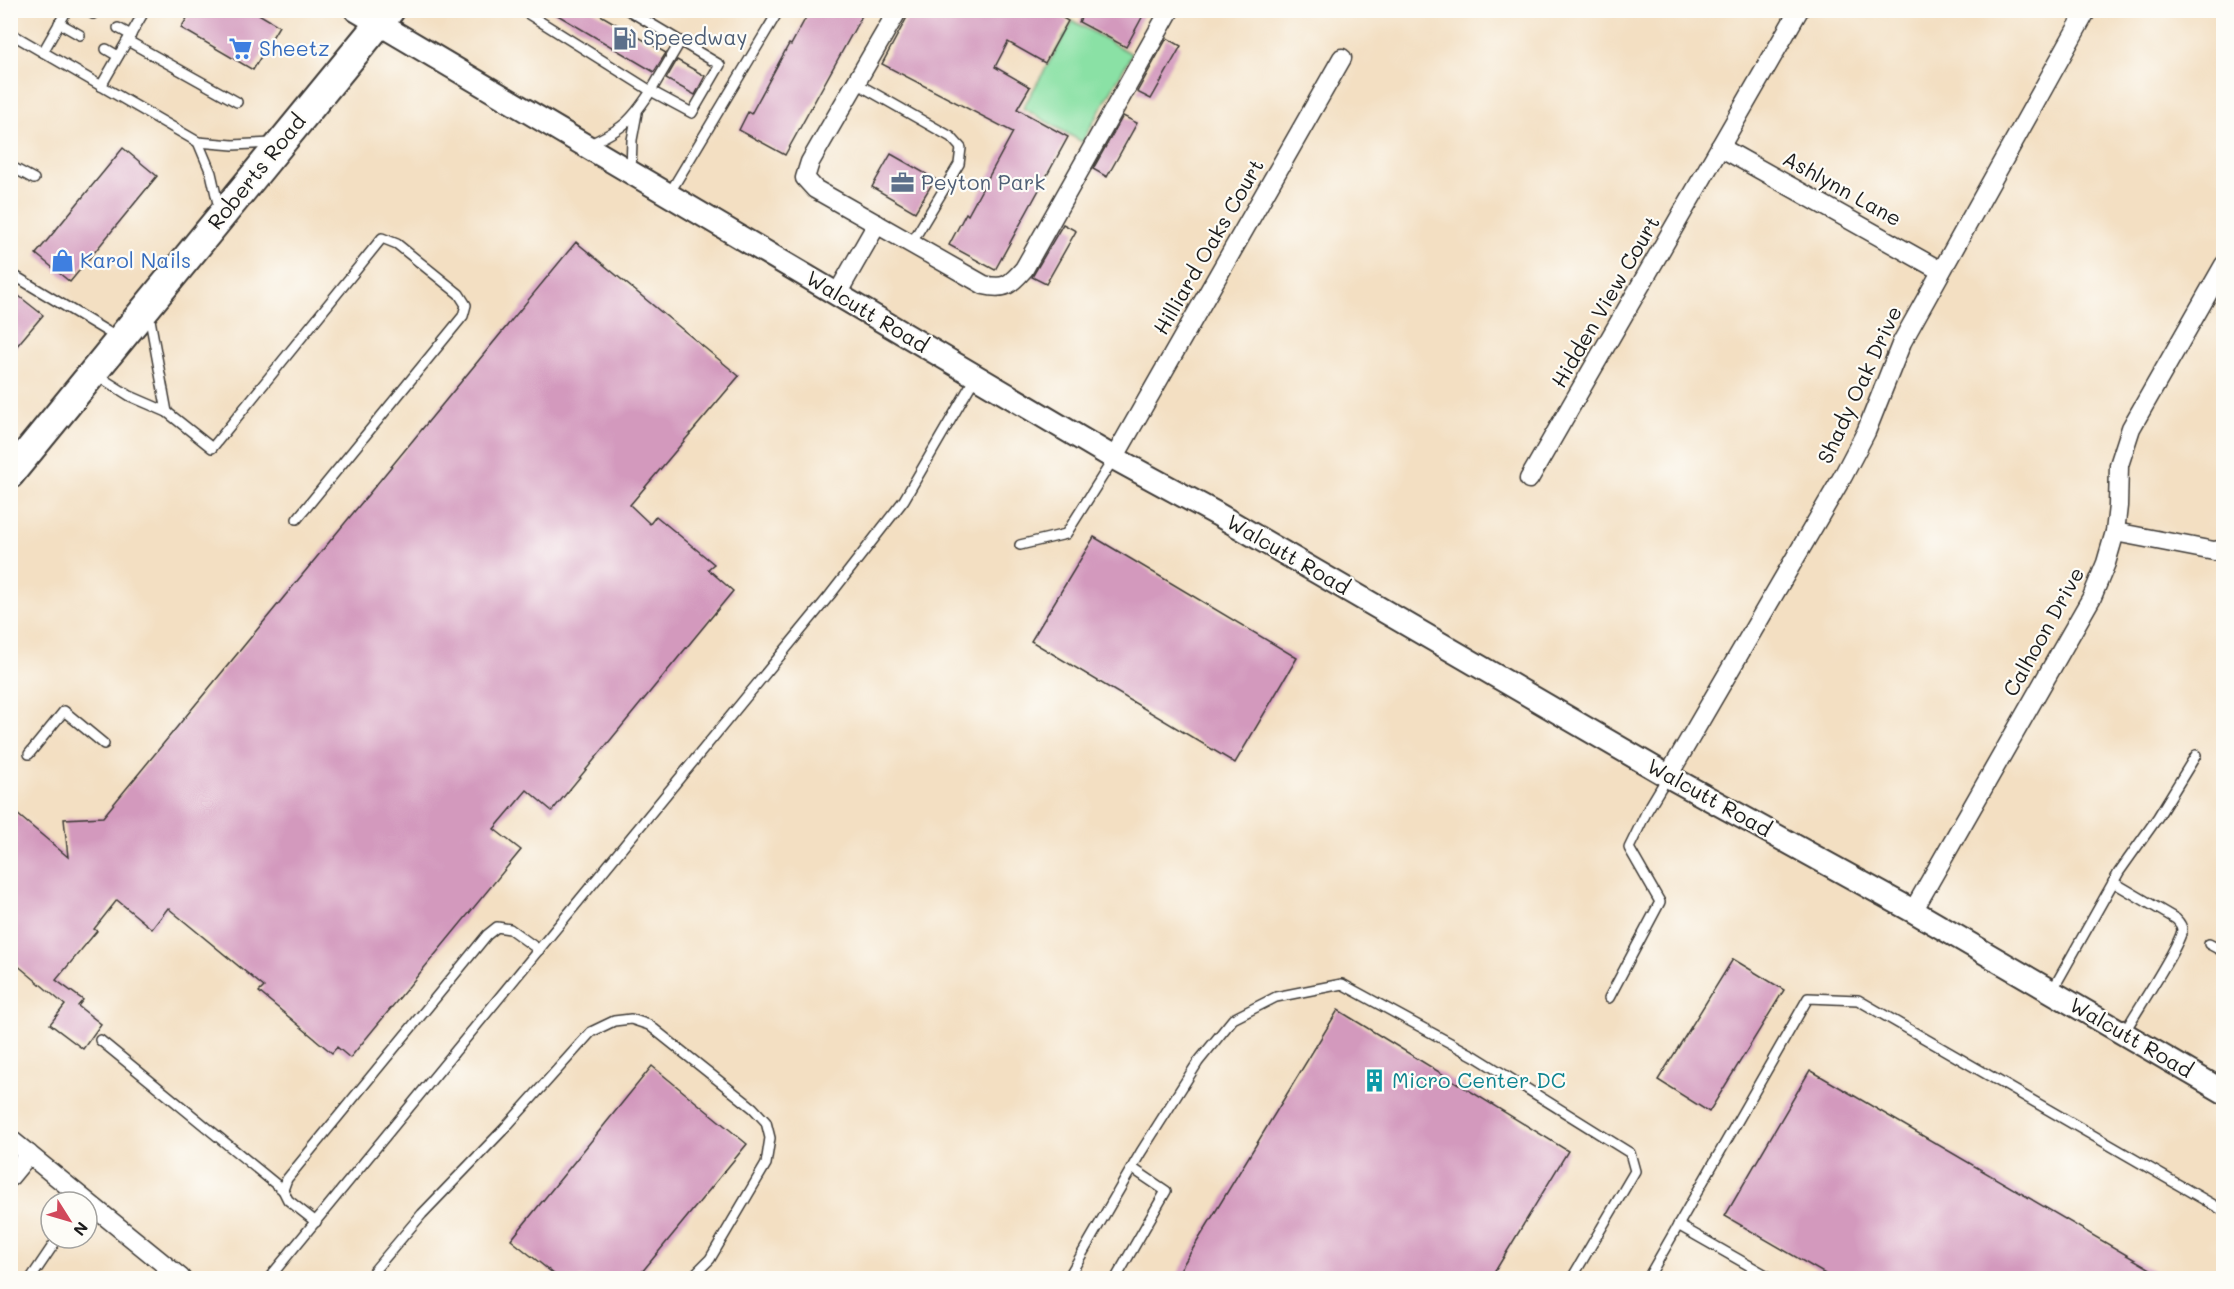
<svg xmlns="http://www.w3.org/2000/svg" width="2234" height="1289" viewBox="0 0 2234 1289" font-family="Mali,sans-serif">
	<rect width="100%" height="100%" fill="#fdfcf7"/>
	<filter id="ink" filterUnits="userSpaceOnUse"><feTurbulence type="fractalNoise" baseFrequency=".0167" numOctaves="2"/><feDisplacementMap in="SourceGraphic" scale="12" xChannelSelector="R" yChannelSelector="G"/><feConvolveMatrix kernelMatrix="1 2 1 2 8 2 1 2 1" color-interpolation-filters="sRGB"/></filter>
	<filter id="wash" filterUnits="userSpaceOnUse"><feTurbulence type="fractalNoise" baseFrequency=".008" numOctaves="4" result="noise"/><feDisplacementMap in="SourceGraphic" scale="24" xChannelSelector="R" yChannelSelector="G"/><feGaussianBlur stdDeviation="1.35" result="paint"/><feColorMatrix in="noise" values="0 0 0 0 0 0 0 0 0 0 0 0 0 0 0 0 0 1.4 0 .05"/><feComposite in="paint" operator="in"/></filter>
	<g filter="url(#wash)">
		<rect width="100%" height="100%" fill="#f3dfc2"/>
		<path fill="#8ae1a5" stroke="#537e60" stroke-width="1.5" d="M1073,21L1132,54L1082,142L1023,108Z"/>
		<g id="blocks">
			<g fill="#d399bd">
				<path d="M192,10H252L279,26L253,70L181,28Z"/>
				<path d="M549,10H592L666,53L654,72Z"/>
				<path d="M810,10H865L785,155L739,130L748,112L751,114L789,44L791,45Z"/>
				<path d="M911,10H1049L1068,21L1045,63L1008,42L995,67L1030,87L1017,109L1068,137L995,270L949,245L966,213L968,215L1013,132L882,64Z"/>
				<path d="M1085,10H1146L1126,47L1079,22Z"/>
				<path d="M1167,38L1181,46L1151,99L1137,92Z"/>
				<path d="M677,60L705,76L695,95L666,79Z"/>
				<path d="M1123,116L1137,123L1107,177L1093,169Z"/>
				<path d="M123,148L157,176L70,282L36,254Z"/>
				<path d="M891,154L935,179L915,212L872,187Z"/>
				<path d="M1063,224L1076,231L1046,284L1032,277Z"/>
				<path d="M576,242L739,376L630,505L650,524L656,516L714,564L708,569L733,591L552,811L527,790L494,829L521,850L350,1058L337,1047L332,1053L259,992L264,987L168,908L152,929L117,900L94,929L97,931L56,980L83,1000L78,1006L101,1024L83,1049L50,1024L65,1005L10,959V808L68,857L64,819L103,817Z"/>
				<path d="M10,289L43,315L10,354Z"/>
				<path d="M1094,537L1297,658L1235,763L1031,641Z"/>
				<path d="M1733,959L1784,990L1709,1112L1658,1080Z"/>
				<path d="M1338,1010L1568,1151L1491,1278H1175Z"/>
				<path d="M652,1066L747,1144L637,1278H559L511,1240Z"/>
				<path d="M1810,1070L2166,1278H1832L1725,1216Z"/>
			</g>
		</g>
	</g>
	<g filter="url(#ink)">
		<use href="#blocks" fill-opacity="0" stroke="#3c3935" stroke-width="1.5"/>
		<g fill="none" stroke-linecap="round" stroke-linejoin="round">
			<defs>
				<g id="service">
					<path d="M87,10L93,14"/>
					<path d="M522,10L651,91C630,123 622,129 588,145"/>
					<path d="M628,10L720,65L692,113L651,91L680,42"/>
					<path d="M59,23L80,35"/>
					<path d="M118,28L131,35"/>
					<path d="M10,33L198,142L233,145L272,143"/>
					<path d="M128,41L237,102"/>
					<path d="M106,49L118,56"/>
					<path d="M43,52L67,10"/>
					<path d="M856,83L951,137L961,148L959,164L911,244"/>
					<path d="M101,86L145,10"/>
					<path d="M198,142L211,173L219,208"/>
					<path d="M10,166L34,179"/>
					<path d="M631,170L632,140L637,113"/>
					<path d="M669,194L779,10"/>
					<path d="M10,273L118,338"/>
					<path d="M149,314L167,412"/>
					<path d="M95,374L130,396L167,412L212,448L382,238L397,244L459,294L466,305L463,316L297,519"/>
					<path d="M1020,545L1066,534L1114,458"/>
					<path d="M29,754L64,711L104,744"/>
					<path d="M2113,882L2176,919C2179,922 2182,925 2182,930C2180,946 2134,1015 2124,1033"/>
					<path d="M2209,944L2224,952"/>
					<path d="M2052,991L2119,872L2158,817L2196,755"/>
					<path d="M1609,998L1660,902L1629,848L1647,811L1668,776"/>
					<path d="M100,1040L283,1190"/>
					<path d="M316,1222L288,1200L283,1190L287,1179L487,935L497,927L510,929L539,950"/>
					<path d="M1678,1225L1771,1278"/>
					<path d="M31,1278L58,1238"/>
					<path d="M269,1278L830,595L904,500L976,376"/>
					<path d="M368,1278L422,1214L504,1129L591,1032L614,1021L631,1019L649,1025L753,1108L766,1122L770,1138L766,1164L710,1259L691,1278"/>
					<path d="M1068,1278L1141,1152L1198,1062L1233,1019L1276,997L1342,984L1476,1057L1630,1153L1635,1171L1572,1278"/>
					<path d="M1116,1278L1166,1191L1132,1168"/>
					<path d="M1648,1278L1808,998L1858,1000L2224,1211"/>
				</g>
				<g id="minor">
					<path d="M898,10L810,162L805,178L815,189L984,285C1005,290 1010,285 1024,269L1170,10"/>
					<path d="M1720,147L1941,271"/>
					<path d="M837,294L877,224"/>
					<path d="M1114,458L1342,58"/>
					<path d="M1529,479L1799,10"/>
					<path d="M2115,532L2214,551L2224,549"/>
					<path d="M1668,776L1843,476L1866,432L1902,342L2087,10"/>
					<path d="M1913,911L2092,597L2106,563L2115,532L2118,506L2119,465L2131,428L2224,265"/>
					<path d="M10,1139L181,1278"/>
					<path d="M10,1177L29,1154"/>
				</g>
				<path id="tertiary" d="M356,10L1114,458L1217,514L1668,776L1913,911L2224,1092"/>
				<path id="primary" d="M10,474L390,10"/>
			</defs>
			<use href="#service" stroke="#3c3935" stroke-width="12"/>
			<use href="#minor" stroke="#3c3935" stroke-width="21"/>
			<use href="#tertiary" stroke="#3c3935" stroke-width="26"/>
			<use href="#primary" stroke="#3c3935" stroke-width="32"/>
			<use href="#service" stroke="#fff" stroke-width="9"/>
			<use href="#minor" stroke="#fff" stroke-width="18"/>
			<use href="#tertiary" stroke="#fff" stroke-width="22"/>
			<use href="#primary" stroke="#fff" stroke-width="28"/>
		</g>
	</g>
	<defs>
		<symbol id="fuel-bare" viewBox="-9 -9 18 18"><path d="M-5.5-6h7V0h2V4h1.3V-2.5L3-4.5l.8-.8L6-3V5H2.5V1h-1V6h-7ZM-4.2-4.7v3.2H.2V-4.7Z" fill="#5c6f8a" stroke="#fdfcf7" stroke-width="2.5" paint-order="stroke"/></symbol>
		<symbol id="supermarket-bare" viewBox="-9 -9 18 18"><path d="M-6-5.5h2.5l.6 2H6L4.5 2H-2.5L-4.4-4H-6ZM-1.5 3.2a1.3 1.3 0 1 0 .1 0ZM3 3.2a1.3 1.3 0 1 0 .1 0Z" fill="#3f7fe0" stroke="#fdfcf7" stroke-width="2.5" paint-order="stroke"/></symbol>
		<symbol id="office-bare" viewBox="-9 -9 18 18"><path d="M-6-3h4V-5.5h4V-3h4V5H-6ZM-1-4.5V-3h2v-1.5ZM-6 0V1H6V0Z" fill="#5c6f8a" stroke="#fdfcf7" stroke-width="2.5" paint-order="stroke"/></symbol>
		<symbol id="shop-bare" viewBox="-9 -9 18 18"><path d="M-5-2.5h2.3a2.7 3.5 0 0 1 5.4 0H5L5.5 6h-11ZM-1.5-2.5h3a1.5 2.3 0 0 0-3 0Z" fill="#3f7fe0" stroke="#fdfcf7" stroke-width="2.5" paint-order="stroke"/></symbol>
		<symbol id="building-bare" viewBox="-9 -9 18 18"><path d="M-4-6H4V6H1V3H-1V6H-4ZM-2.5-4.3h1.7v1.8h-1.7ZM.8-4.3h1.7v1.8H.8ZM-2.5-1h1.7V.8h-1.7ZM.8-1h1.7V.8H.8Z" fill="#0f9aa8" stroke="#fdfcf7" stroke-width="2.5" paint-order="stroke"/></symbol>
	</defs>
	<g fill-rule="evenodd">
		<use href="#fuel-bare" x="608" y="22" width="33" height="33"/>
		<use href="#supermarket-bare" x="224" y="32" width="33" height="33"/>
		<use href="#office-bare" x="886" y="166" width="33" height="33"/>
		<use href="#shop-bare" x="46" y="244" width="33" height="33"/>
		<use href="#building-bare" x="1358" y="1064" width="33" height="33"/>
	</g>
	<g text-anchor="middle" stroke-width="4.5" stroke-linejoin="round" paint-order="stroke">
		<g font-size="21" fill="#4e5e75" stroke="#fdfcf7" text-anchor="start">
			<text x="643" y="45">Speedway</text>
			<text x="921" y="190">Peyton Park</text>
		</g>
		<g font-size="21" fill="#366cbe" stroke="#fdfcf7" text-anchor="start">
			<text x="259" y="56">Sheetz</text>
			<text x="80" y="268">Karol Nails</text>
		</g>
		<g font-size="21" fill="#1c1c1c" stroke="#fdfcf7">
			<text transform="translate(257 172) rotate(-51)" y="7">Roberts Road</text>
			<text transform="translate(1842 189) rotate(29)" y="7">Ashlynn Lane</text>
			<text transform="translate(1209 247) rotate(-60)" y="7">Hilliard Oaks Court</text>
			<text transform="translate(1606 302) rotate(-60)" y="7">Hidden View Court</text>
			<text transform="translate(867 312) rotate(31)" y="7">Walcutt Road</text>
			<text transform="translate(1860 385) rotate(-65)" y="7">Shady Oak Drive</text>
			<text transform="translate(1288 555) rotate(30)" y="7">Walcutt Road</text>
			<text transform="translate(2044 632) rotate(-61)" y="7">Calhoon Drive</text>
			<text transform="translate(1709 798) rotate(29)" y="7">Walcutt Road</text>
			<text transform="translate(2131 1038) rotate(30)" y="7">Walcutt Road</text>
		</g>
		<g font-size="21" fill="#0d838f" stroke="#fdfcf7" text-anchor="start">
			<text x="1392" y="1088">Micro Center DC</text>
		</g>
	</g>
	<rect width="2234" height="1289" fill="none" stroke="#fdfcf7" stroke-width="36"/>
	<g transform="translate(69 1220) rotate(127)"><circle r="28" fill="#fdfcf7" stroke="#a3a29f" stroke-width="1.5"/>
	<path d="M0-4.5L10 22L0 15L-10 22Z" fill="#d1495b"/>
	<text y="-9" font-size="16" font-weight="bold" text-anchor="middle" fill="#1c1c1c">N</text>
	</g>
</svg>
